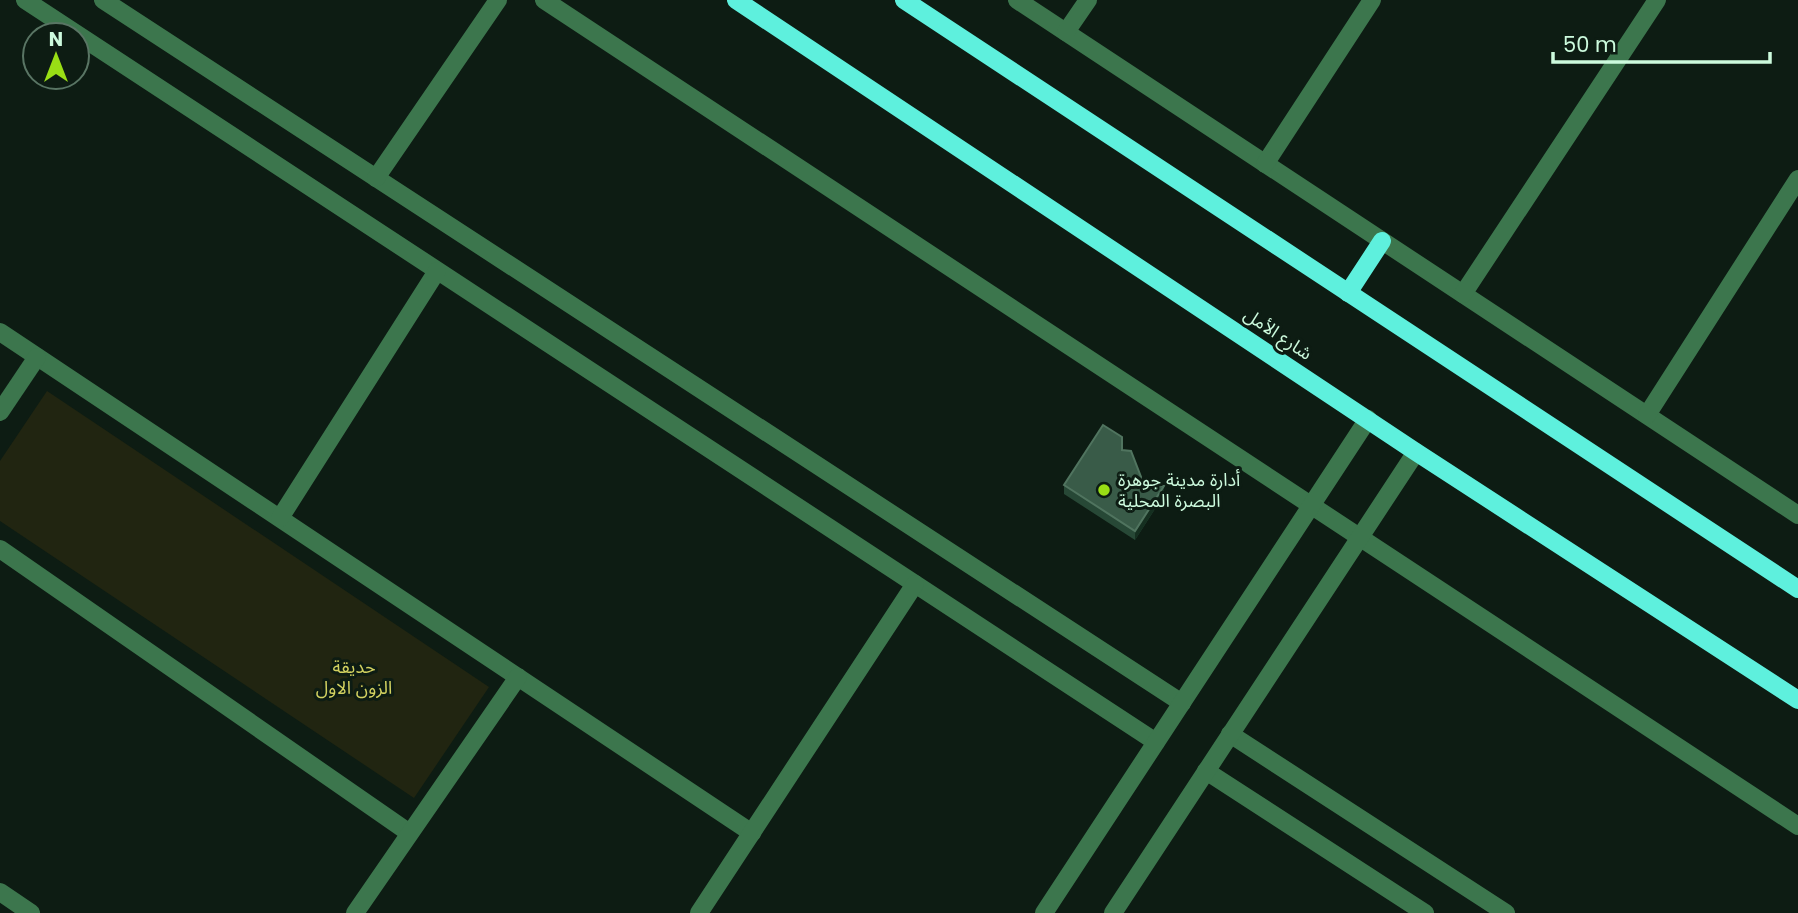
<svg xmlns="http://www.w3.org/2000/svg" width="1798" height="913" viewBox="0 0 1798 913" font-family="Poppins,'Noto Sans Arabic',sans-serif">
	<rect width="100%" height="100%" fill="#0d1c13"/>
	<path fill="#212511" d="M47,391L489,687L414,798L0,521V461Z"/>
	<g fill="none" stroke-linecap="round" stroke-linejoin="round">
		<g stroke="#3c764d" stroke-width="18">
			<path d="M25,0L1156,742"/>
			<path d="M103,0L1182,703"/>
			<path d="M544,0L1798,826"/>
			<path d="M1017,0L1798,515"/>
			<path d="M1066,32L1088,0"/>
			<path d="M1265,164L1372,0"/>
			<path d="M376,178L498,0"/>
			<path d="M1463,294L1657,0"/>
			<path d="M0,332L752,833"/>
			<path d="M0,412L37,357"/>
			<path d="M1647,415L1798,179"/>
			<path d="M280,518L437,271"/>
			<path d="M0,549L408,832"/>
			<path d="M1230,734L1506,913"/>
			<path d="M1206,771L1425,913"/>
			<path d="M0,892L31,913"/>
			<path d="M355,913L518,677"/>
			<path d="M699,913L915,584"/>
			<path d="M1044,913L1368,419"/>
			<path d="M1113,913L1416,452"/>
		</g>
		<g stroke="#5ef0dd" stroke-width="18">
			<path d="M736,0L1416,452L1798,700"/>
			<path d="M904,0L1798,589"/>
			<path d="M1348,293L1382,241"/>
		</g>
	</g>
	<path fill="#274836" d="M1122,450L1141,488L1164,495L1135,540L1064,494V485Z"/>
	<path fill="#152f20" d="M1164,486V495L1135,540V531Z"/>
	<path fill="#395b48" stroke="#50745f" stroke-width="2" d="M1103,425L1122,437V450L1131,451L1141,477L1140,488L1164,486L1135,531L1064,485Z"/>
	<circle fill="#99de15" stroke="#0d1c13" stroke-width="2.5" cx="1104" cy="490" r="7"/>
	<g text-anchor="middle" stroke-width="6" stroke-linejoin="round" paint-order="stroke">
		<g font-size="18" fill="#ccfadd" stroke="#0d1c13">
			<text transform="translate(1278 334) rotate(34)" y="6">شارع الأمل</text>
		</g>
		<g font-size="18" fill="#ccfadd" stroke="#0d1c13" text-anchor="start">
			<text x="1118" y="486">أدارة مدينة جوهرة<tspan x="1118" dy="21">البصرة المحلية</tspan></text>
		</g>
		<g font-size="18" fill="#d2d160" stroke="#0d1c13">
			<text x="354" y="673">حديقة<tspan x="354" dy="21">الزون الاول</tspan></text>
		</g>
	</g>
	<g transform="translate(56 56)"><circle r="33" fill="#0d1c13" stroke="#597564" stroke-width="2"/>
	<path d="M0-5L12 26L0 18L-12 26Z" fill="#99de15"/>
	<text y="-10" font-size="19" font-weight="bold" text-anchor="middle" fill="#ccfadd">N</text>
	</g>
	<path d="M1553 52v10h217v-10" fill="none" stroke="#ccfadd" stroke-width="3.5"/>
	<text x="1563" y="52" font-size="21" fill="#ccfadd" stroke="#0d1c13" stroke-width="5" paint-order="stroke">50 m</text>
</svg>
